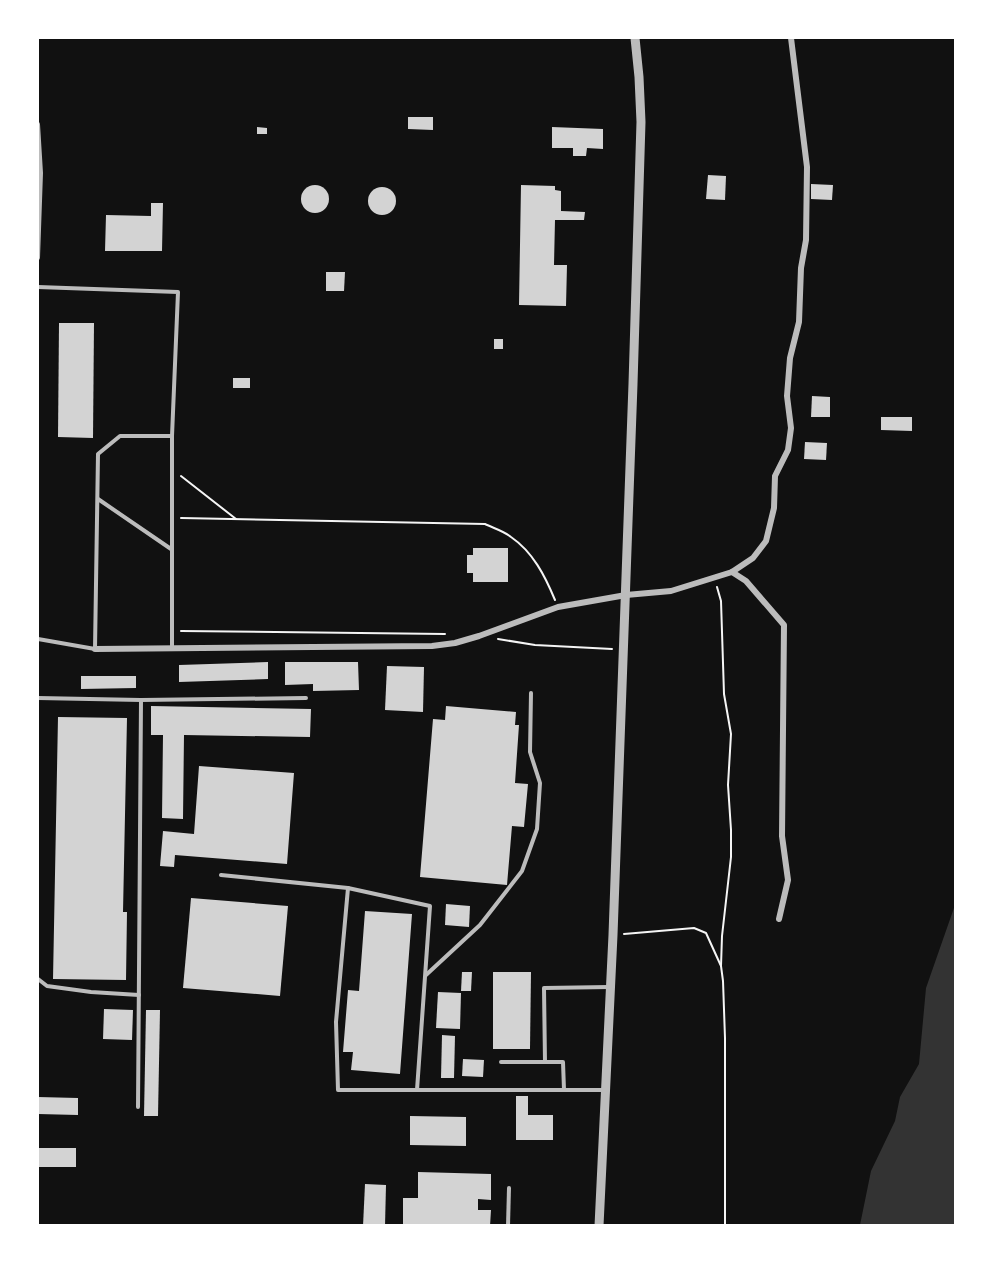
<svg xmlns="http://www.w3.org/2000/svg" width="993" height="1263" viewBox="0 0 993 1263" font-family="'Fira Sans',sans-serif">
	<rect width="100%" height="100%" fill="#111"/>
	<path fill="#333" d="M955,905V1225H860L871,1171L895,1121L900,1097L919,1064L926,988Z"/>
	<g fill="#d3d3d3">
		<path d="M408,117H433V130L408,129Z"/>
		<path d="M257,127L267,128V134H257Z"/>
		<path d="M552,127L603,129V149L587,148L586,156H573V148H552Z"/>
		<path d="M708,175L726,176L725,200L706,199Z"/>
		<path d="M811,184L833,185L832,200L811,199Z"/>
		<path d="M521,185L555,186V190L561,191V211L585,212L584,220H555L554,265H567L566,306L519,305Z"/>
		<circle cx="315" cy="199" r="14"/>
		<circle cx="382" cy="201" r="14"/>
		<path d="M151,203H163L162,251H105L106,215L151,216Z"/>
		<path d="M326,272H345L344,291H326Z"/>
		<path d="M59,323H94L93,438L58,437Z"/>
		<rect x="494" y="339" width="9" height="10"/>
		<rect x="233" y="378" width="17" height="10"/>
		<path d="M812,396L830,397V417H811Z"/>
		<path d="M881,417H912V431L881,430Z"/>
		<path d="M805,442L827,443L826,460L804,459Z"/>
		<path d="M473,548H508V582H473V573H467V555H473Z"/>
		<path d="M268,662V679L179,682V665Z"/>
		<path d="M285,662H358L359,690L313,691V684L285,685Z"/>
		<path d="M387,666L424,667L423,712L385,710Z"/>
		<path d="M81,676H136V688L81,689Z"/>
		<path d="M151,706L311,709L310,737L184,735L183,819L162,818L163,735H151Z"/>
		<path d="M446,706L516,712L515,725H519L515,783L528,784L524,827L512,826L507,885L420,877L433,719L445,720Z"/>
		<path d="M58,717L127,718L123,912H127L126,980L53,979Z"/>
		<path d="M199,766L294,773L287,864L175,855L174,867L160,866L163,831L194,834Z"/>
		<path d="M191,898L288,906L280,996L183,988Z"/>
		<path d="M446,904L470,906L469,927L445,925Z"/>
		<path d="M365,911L412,914L400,1074L351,1070L353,1052H343L348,990L359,991Z"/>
		<path d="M462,972H472L471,991H461Z"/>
		<path d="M493,972H531L530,1049H493Z"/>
		<path d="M438,992L461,993L460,1029L436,1028Z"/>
		<path d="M104,1009L133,1010L132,1040L103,1039Z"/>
		<path d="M146,1010H160L158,1116H144Z"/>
		<path d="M442,1035L455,1036L454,1078H441Z"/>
		<path d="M463,1059L484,1060L483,1077L462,1076Z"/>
		<path d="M516,1096H528V1115H553V1140H516Z"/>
		<path d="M38,1097L78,1098V1115L38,1114Z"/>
		<path d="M410,1116L466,1117V1146L410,1145Z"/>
		<rect x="38" y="1148" width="38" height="19"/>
		<path d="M418,1172L491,1174V1200L478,1199V1210H491L490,1226H403V1198H418Z"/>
		<path d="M365,1184L386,1185L385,1226H363Z"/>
	</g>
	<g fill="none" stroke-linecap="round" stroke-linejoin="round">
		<g stroke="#f5f5f5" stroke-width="2">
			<path d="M181,476L236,519"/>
			<path d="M181,518L485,524C493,528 504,531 511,537C533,552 545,576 555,600"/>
			<path d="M717,587L721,601L724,694L731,734L728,785L731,830V857L722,936L721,966"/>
			<path d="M181,631L445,634"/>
			<path d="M498,639L535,645L612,649"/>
			<path d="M624,934L694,928L706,933L721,966L723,981L725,1038V1226"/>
		</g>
		<g stroke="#bcbcbc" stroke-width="4">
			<path d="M38,124L41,173L38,258"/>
			<path d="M38,287L178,292L172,436V648"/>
			<path d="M98,499L171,549"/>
			<path d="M38,639L95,649L98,454L120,436H172"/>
			<path d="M38,698L141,700L306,698"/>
			<path d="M221,875L348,888L430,906L417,1090"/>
			<path d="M348,888L336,1022L338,1090H604"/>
			<path d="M426,975L480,925L522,871L537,829L540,783L530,752L531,693"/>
			<path d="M38,979L47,986L91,992L139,995"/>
			<path d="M501,1062H563L564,1090"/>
			<path d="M545,1062L544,988L609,987"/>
			<path d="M138,1107L141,700"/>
			<path d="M508,1226L509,1188"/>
		</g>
		<g stroke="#bcbcbc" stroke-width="6">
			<path d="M732,572L746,581L784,625L782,836L788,880L779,919"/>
			<path d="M95,649L432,646L455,643L479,636L558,607L626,595L671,591L732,572L753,558L766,541L774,508L775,476L788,450L791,428L787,396L790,358L799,322L801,268L806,240L807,167L791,38"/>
		</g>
		<path stroke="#bcbcbc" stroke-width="9" d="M599,1226L613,935L633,384L641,122L639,77L635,38"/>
	</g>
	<rect width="993" height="1263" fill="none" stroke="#ffffff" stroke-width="78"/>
</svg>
